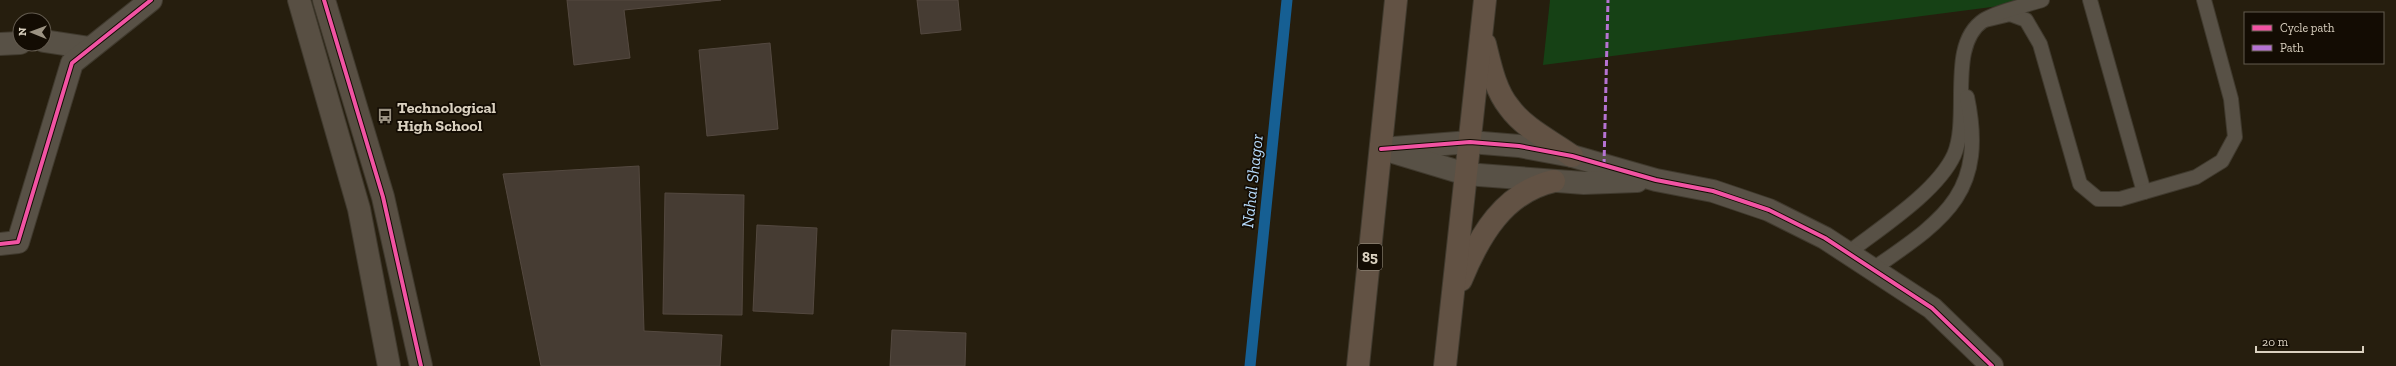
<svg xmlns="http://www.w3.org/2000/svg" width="2396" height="366" viewBox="0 0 2396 366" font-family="'Zilla Slab',serif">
	<rect width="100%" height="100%" fill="#261e0e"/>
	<path fill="#164115" d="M1550,0H2046L1543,65Z"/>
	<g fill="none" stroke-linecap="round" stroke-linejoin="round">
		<path stroke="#165f93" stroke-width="11" d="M1250,366L1287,0"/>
	</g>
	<g fill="#463c33" stroke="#544940">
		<path d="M567,0H721L624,10L630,58L574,65Z"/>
		<path d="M917,0H958L961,30L921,34Z"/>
		<path d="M770,43L778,129L707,136L699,50Z"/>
		<path d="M639,166L644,331L722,335L720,366H541L503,174Z"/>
		<path d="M665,193L744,195L742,315L663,314Z"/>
		<path d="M757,225L817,228L813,314L753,311Z"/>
		<path d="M892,330L966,333L965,366H890Z"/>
	</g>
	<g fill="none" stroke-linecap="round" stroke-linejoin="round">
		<defs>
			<g id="lane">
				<path d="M2090,0L2144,192"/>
				<path d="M1985,20L2010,14L2026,20L2040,44L2080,184L2098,199H2120L2196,177L2222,161L2235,137L2231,99L2204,0"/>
				<path d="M1848,253C1880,228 1937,192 1954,155C1971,116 1946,45 1984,20C1996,12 2027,5 2042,0"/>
				<path d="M1873,269C1945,219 1987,193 1967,97"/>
			</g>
			<g id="street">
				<path d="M44,41L90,48"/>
				<path d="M0,44L20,43"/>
				<path d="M1381,149L1470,142L1519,146L1572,156L1656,180L1713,191L1769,210L1825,238L1932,308L1992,366"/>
				<path d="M1393,152L1466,174L1584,183L1637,181"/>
				<path d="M0,244L18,242L72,63L151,0"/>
			</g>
			<g id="secondary">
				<path d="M299,0L359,209L389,366"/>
				<path d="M324,0L383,197L421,366"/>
			</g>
			<g id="highway">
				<path d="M1485,44C1490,64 1495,90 1509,107C1524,128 1551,141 1572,156"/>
				<path d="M1461,280C1479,236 1504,192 1554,181"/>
				<path d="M1358,366L1396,0"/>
				<path d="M1445,366L1485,0"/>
			</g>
		</defs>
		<use href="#lane" stroke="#403a2e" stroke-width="16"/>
		<use href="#street" stroke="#403a2e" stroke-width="24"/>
		<use href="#secondary" stroke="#403a2e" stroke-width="24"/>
		<use href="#highway" stroke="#403a2e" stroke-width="24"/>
		<use href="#lane" stroke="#585146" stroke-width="14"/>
		<use href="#street" stroke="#585146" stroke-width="22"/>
		<use href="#secondary" stroke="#584f43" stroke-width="22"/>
		<use href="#highway" stroke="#625244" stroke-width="22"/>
		<path stroke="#b673d3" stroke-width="3" stroke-dasharray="6 3" stroke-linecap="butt" d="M1604,165L1608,0"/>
		<defs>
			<g id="cycleway">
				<path d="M324,0L383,197L421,366"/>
				<path d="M1381,149L1470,142L1519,146L1572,156L1656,180L1713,191L1769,210L1825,238L1932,308L1992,366"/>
				<path d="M0,244L18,242L72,63L151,0"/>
			</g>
		</defs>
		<use href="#cycleway" stroke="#130c03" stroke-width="6"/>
		<use href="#cycleway" stroke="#f153a3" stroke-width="4"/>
	</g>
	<defs>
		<symbol id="bus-bare" viewBox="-9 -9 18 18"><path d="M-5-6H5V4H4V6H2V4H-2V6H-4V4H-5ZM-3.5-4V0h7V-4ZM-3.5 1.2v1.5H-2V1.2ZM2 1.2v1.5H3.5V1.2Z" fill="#9b9282" stroke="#130c03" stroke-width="2.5" paint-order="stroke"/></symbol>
	</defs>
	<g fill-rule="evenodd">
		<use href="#bus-bare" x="374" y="105" width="22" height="22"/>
	</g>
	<g text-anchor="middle" stroke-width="3.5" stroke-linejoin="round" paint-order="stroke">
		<rect fill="#130c03" stroke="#9e9687" stroke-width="1" x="1358" y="244" width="24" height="26" rx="3"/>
		<g font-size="15" font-weight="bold" fill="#dad1c0">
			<text x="1370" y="262">85</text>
		</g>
		<g font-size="16" font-weight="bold" fill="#dad1c0" stroke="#130c03" text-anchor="start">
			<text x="397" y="113">Technological<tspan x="397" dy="18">High School</tspan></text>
		</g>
		<g font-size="17" font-style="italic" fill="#b5d9fa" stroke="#130c03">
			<text transform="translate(1252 181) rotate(-84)" y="6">Nahal Shagor</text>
		</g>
	</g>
	<rect x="2244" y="12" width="140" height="52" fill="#130c03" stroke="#635b4f"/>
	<rect x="2252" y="25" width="20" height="6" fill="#f153a3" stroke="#635b4f"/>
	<text x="2280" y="32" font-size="12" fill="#dad1c0">Cycle path</text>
	<rect x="2252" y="45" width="20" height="6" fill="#b673d3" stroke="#635b4f"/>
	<text x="2280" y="52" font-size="12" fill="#dad1c0">Path</text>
	<g transform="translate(32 32) rotate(271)"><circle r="19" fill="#130c03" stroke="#635b4f"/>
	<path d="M0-3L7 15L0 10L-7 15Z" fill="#9b9282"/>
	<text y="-6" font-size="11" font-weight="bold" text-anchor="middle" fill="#dad1c0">N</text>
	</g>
	<path d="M2256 346v6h107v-6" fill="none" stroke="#dad1c0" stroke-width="2"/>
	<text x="2262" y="346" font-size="12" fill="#dad1c0" stroke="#130c03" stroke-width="3" paint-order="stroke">20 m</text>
</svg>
